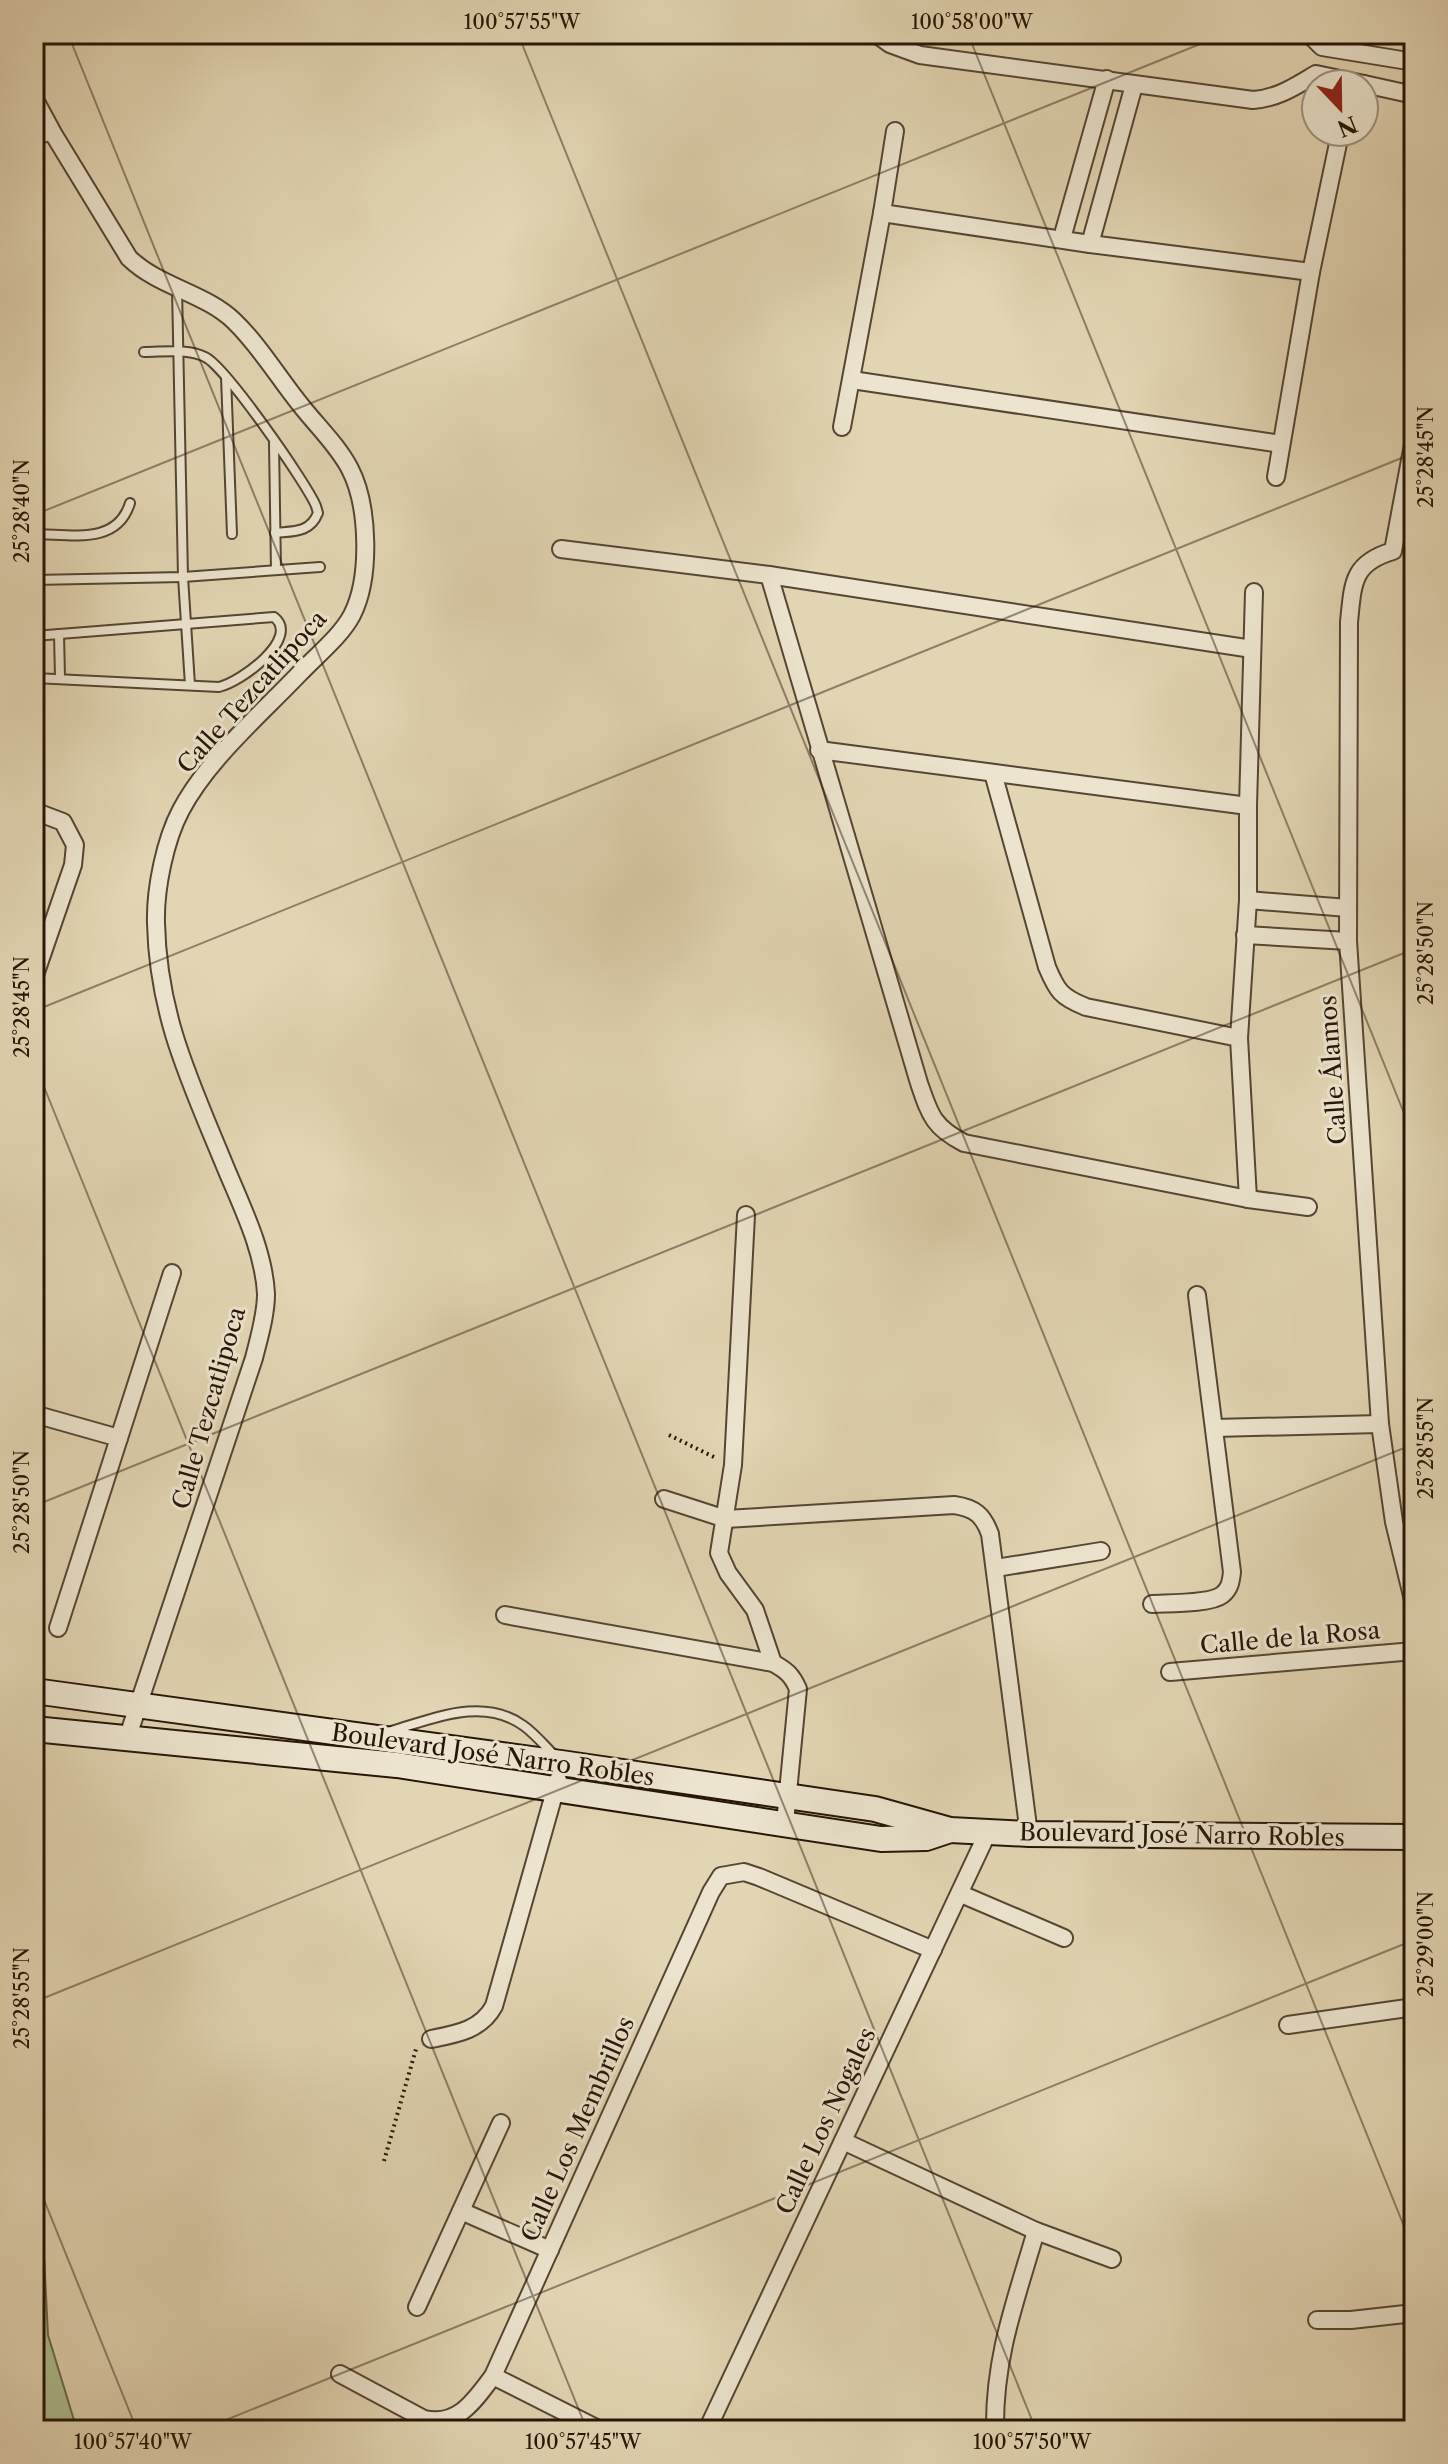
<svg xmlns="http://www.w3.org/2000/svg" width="1448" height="2464" viewBox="0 0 1448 2464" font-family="'Libre Caslon Text',serif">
	<rect width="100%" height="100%" fill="#e2d5b3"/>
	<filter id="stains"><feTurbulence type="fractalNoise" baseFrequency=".0025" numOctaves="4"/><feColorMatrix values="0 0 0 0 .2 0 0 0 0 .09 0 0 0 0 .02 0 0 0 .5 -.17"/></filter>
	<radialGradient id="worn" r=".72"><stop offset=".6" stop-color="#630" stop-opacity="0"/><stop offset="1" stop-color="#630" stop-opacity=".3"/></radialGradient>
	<path fill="#aebe90" stroke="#6a6a4c" stroke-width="2" d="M34,2057L48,2335L77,2430H34Z"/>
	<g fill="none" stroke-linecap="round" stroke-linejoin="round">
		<defs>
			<g id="lane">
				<path d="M34,140L54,135"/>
				<path d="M177,288L183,577L190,685"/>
				<path d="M144,352C163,352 188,348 205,357C225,366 307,484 316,506L318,513C310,533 294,531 275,533"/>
				<path d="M226,377L232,534"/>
				<path d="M274,443L276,570"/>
				<path d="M34,534C70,534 117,546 130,503"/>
				<path d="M34,580L183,577L320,567"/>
				<path d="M59,634L60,678"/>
				<path d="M34,636L274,617C301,638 241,682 219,687L34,678"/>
				<path d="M391,1731C433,1719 483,1696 524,1726C535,1734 545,1746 555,1756"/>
			</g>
			<g id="street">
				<path d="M876,34L890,44L920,55L1253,100C1278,98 1294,87 1316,74L1364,84"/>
				<path d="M1309,34L1322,47L1414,62"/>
				<path d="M1364,84L1414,95"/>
				<path d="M34,98L54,135L129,258C159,287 205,293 234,321C261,347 279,379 303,408C319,428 338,446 350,469C369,506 371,578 352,615C341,636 317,655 300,673C261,714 208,759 181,810C165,840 155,889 156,923C158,1018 192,1085 227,1171C243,1209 264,1252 266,1294C266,1315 259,1338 254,1358L127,1739"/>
				<path d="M895,131L882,213L1090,244L1311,272"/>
				<path d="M1062,238L1107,79"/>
				<path d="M1090,244L1134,85"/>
				<path d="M852,380L1281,444"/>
				<path d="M842,427L882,213"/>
				<path d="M1414,439L1393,551C1352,563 1353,583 1349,622L1348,941L1380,1424L1394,1522L1414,1604"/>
				<path d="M1276,477L1311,272L1340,134"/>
				<path d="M561,549L769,575L1252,649"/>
				<path d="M769,575L919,1083C930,1115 933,1127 964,1143L1248,1199L1308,1207"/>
				<path d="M819,750L1248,806"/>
				<path d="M993,773L1047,967C1057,991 1061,997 1086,1007L1239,1038"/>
				<path d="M34,811L63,822L75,845L73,865L34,978"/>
				<path d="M1248,900L1348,908"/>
				<path d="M1245,935L1348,941"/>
				<path d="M1248,1199L1239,1038L1248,900V806L1254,592"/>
				<path d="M746,1215L733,1465L719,1553L728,1573L755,1610L773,1663"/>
				<path d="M34,1414L119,1438"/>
				<path d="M1215,1428L1380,1424"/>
				<path d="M664,1499L726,1519L954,1505C975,1508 983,1515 990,1534L1029,1834"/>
				<path d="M996,1568L1101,1551"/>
				<path d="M1152,1604C1169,1603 1210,1604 1222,1595C1230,1589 1231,1581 1232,1572L1197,1295"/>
				<path d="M505,1615L773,1663C786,1670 792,1675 798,1689L785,1823"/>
				<path d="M58,1628L172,1273"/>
				<path d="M1170,1672L1414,1651"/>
				<path d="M961,1894L1064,1938"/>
				<path d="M1288,2025L1414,2007"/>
				<path d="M431,2039C457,2034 481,2030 494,2006L558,1780"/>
				<path d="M843,2141L1036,2231L1112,2259"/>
				<path d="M461,2211L550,2250"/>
				<path d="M417,2307L501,2123"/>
				<path d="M1317,2320H1351L1414,2313"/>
				<path d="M340,2374L424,2419C458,2427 475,2400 493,2376L711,1892L721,1876L744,1872L759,1877L933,1950"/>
				<path d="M493,2376L600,2430"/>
				<path d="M707,2430L988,1832"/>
				<path d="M995,2430C994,2356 1016,2300 1036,2231"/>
			</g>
			<g id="secondary">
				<path d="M34,1691L561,1763L875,1809L950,1830L1029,1834L1414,1837"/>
				<path d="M34,1729L397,1765L881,1839L926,1838L950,1830"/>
			</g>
		</defs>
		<use href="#lane" stroke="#564533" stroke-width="12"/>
		<use href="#street" stroke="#564533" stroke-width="20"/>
		<use href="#secondary" stroke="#271508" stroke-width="28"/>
		<g stroke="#271508" stroke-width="4" stroke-dasharray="2 4" stroke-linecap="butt">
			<path d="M669,1435L716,1458"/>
			<path d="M384,2161L416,2049"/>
		</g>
		<use href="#lane" stroke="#ece4ce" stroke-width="8"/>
		<use href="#street" stroke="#ece4ce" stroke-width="16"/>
		<use href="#secondary" stroke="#ece4ce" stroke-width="24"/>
	</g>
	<path fill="none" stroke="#271508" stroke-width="2" stroke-opacity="0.45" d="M68,34L1036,2430M518,34L1414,2251M968,34L1414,1138M34,515L1225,34M34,1011L1414,453M34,1062L587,2430M34,1506L1414,949M34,2002L1414,1444M34,2175L137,2430M201,2430L1414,1940"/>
	<g text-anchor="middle" stroke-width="6" stroke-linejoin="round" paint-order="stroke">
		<g font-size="24" fill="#271508" stroke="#ece4ce">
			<text transform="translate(252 692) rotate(-48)" y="8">Calle Tezcatlipoca</text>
			<text transform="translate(1333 1070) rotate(-94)" y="8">Calle Álamos</text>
			<text transform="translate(209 1408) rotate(-74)" y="8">Calle Tezcatlipoca</text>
			<text transform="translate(1290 1638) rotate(-5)" y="8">Calle de la Rosa</text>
			<text transform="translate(493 1755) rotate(8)" y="8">Boulevard José Narro Robles</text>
			<text transform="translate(1182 1835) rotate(1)" y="8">Boulevard José Narro Robles</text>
			<text transform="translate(826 2121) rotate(-65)" y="8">Calle Los Nogales</text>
			<text transform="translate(578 2129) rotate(-66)" y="8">Calle Los Membrillos</text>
		</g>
	</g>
	<rect width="1448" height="2464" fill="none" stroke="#e2d5b3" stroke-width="88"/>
	<g transform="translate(1340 108) rotate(158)"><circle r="38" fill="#ece4ce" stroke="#9d917f" stroke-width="2"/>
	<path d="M0-6L14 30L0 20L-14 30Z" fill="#8f2418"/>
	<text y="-12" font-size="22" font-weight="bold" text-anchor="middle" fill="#271508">N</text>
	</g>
	<rect x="44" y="44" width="1360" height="2376" fill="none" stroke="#271508" stroke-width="3"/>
	<g font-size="20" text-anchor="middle" fill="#271508">
		<text x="522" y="29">100°57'55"W</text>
		<text x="972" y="29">100°58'00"W</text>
		<text transform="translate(1426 457) rotate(-90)" y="7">25°28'45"N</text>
		<text transform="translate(22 511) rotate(-90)" y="7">25°28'40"N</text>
		<text transform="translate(1426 953) rotate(-90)" y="7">25°28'50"N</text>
		<text transform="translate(22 1007) rotate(-90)" y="7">25°28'45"N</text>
		<text transform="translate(1426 1448) rotate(-90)" y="7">25°28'55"N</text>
		<text transform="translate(22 1502) rotate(-90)" y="7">25°28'50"N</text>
		<text transform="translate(1426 1944) rotate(-90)" y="7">25°29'00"N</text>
		<text transform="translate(22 1998) rotate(-90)" y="7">25°28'55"N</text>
		<text x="133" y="2449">100°57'40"W</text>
		<text x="583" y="2449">100°57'45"W</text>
		<text x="1032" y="2449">100°57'50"W</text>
	</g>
	<rect width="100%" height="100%" filter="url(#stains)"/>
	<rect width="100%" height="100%" fill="url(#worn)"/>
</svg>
